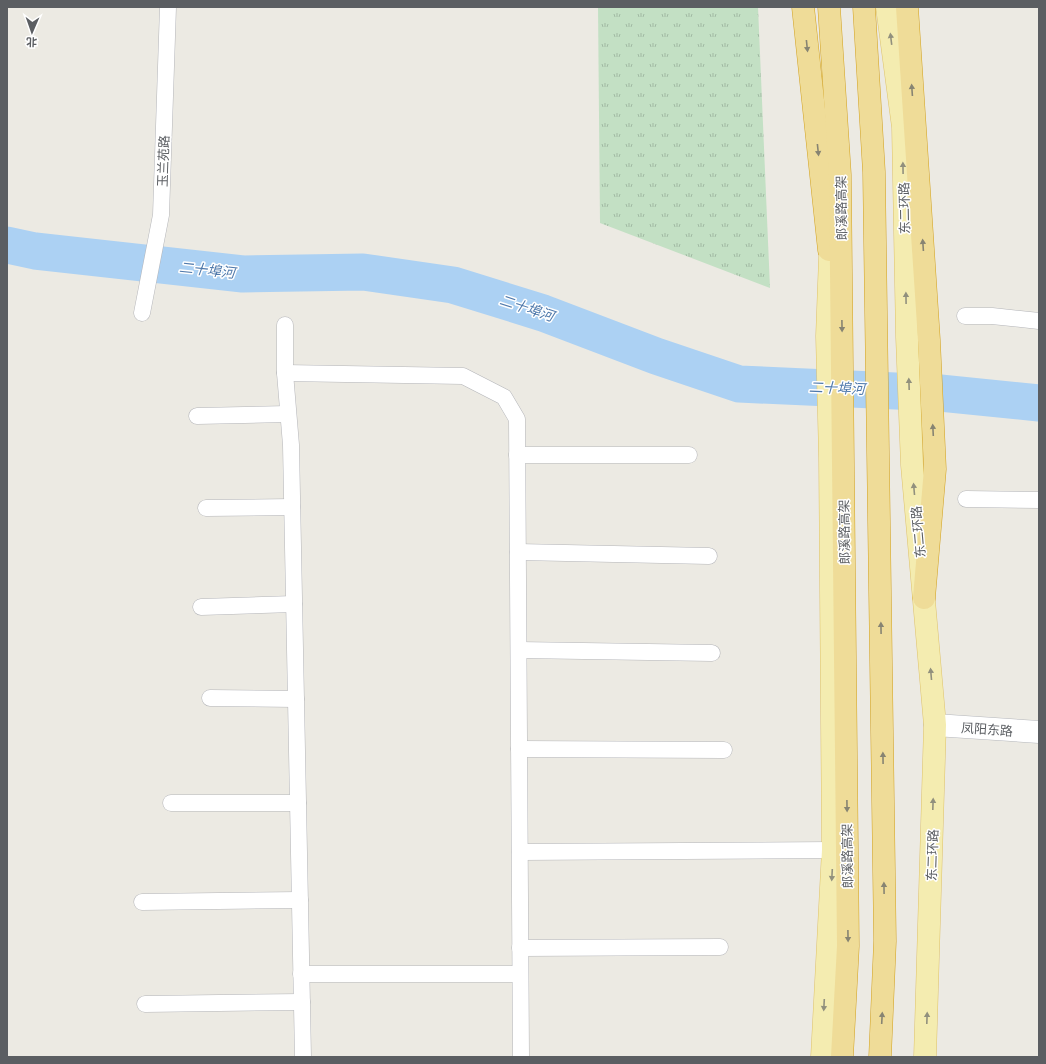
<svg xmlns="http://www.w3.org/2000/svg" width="1046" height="1064" viewBox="0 0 1046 1064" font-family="Manrope,'Noto Sans SC',sans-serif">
	<defs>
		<pattern id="park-tufts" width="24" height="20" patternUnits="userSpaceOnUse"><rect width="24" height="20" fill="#c3e0c4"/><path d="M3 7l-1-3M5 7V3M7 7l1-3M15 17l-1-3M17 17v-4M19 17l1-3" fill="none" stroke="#a1b9a3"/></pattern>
	</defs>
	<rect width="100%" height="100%" fill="#eceae3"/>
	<path fill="url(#park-tufts)" d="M598,7H758L770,288L600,223Z"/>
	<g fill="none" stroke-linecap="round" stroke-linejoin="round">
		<path stroke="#acd1f3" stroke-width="37" d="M7,245L35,251L243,274L363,272L453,285L543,313L656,356L739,384L940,393L1039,403"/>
		<defs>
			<g id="street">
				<path d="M142,313L161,215L168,7"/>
				<path d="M965,316H992L1039,321"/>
				<path d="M285,325V373L291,445L303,1057"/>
				<path d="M285,373L463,376L504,397L517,419L521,1057"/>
				<path d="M197,416L288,414"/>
				<path d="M517,455H689"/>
				<path d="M966,499L1039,500"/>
				<path d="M206,508L292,507"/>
				<path d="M518,552L709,556"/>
				<path d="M201,607L294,604"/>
				<path d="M519,650L712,653"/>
				<path d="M210,698L296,699"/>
				<path d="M519,749L724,750"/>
				<path d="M171,803H298"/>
				<path d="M520,852L833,850"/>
				<path d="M142,902L300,900"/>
				<path d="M520,948L720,947"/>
				<path d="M301,974H520"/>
				<path d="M145,1004L302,1002"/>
			</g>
			<path id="secondary" d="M935,725L1039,732"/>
			<g id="primary">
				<path d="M887,7L903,127L907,337L912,465L935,725L925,1057"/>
				<path d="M822,1057L833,850L830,458L827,336L831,231"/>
			</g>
			<g id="highway">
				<path d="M803,7L829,250"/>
				<path d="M829,7L840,175L848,946L842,1057"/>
				<path d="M864,7L874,172L885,941L880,1057"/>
				<path d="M907,7L929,340L935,469L924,598"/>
			</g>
		</defs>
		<use href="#street" stroke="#b4b5b9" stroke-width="17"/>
		<use href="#secondary" stroke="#b5b7bc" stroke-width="23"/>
		<use href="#primary" stroke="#dec26a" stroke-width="23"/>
		<use href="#highway" stroke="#d2a11e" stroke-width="23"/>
		<use href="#street" stroke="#fff" stroke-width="16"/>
		<use href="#secondary" stroke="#fff" stroke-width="22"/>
		<use href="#primary" stroke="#f4ecb0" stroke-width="22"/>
		<use href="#highway" stroke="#efdc98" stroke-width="22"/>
	</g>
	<defs><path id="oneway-solid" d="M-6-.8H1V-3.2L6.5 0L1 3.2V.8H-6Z"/></defs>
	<g fill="#91907d">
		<use href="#oneway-solid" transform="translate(891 39) rotate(-97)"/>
		<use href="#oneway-solid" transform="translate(903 168) rotate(-91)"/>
		<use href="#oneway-solid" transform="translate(906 298) rotate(-91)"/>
		<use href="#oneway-solid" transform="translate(909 384) rotate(-92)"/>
		<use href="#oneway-solid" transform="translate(914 489) rotate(-95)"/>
		<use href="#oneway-solid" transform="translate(931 674) rotate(-95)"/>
		<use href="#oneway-solid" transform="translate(933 804) rotate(-88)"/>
		<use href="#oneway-solid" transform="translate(832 875) rotate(93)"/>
		<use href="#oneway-solid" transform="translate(824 1005) rotate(93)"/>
		<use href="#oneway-solid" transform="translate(927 1018) rotate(-88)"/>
	</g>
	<g fill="#878472">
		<use href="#oneway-solid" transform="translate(807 46) rotate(84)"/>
		<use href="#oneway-solid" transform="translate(912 90) rotate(-94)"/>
		<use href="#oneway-solid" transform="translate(818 150) rotate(84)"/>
		<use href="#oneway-solid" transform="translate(923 245) rotate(-94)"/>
		<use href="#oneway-solid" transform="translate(842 326) rotate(89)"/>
		<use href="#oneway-solid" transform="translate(933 430) rotate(-93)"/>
		<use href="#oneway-solid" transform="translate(881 628) rotate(-91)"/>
		<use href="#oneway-solid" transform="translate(883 758) rotate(-91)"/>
		<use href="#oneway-solid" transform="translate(847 806) rotate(89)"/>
		<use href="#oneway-solid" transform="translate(884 888) rotate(-91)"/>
		<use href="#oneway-solid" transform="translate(848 936) rotate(89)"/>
		<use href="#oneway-solid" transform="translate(882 1018) rotate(-87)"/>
	</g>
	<g text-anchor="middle" stroke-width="3" stroke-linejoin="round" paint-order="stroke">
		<g font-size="13" fill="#5b5e62" stroke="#fff">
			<text transform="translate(163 161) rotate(-88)" y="5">玉兰苑路</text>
			<text transform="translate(841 208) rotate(-91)" y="5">郎溪路高架</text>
			<text transform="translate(904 208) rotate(-91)" y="5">东二环路</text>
			<text transform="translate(844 532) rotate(-91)" y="5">郎溪路高架</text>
			<text transform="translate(918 532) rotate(-95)" y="5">东二环路</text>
			<text transform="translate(987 729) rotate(4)" y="5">凤阳东路</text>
			<text transform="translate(932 855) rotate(-88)" y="5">东二环路</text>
			<text transform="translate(847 856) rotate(-91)" y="5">郎溪路高架</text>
		</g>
		<g font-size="14" font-style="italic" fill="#4f79ab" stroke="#fff">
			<text transform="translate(207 270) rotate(6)" y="5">二十埠河</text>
			<text transform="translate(527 308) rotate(18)" y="5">二十埠河</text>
			<text transform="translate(837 388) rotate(2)" y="5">二十埠河</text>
		</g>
	</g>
	<rect width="1046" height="1064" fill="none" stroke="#5b5e62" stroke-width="16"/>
	<g transform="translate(32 32) rotate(182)" stroke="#ffffff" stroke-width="3" paint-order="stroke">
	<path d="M0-3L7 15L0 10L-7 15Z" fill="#5b5e62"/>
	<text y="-6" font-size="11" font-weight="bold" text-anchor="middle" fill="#5b5e62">北</text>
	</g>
</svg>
